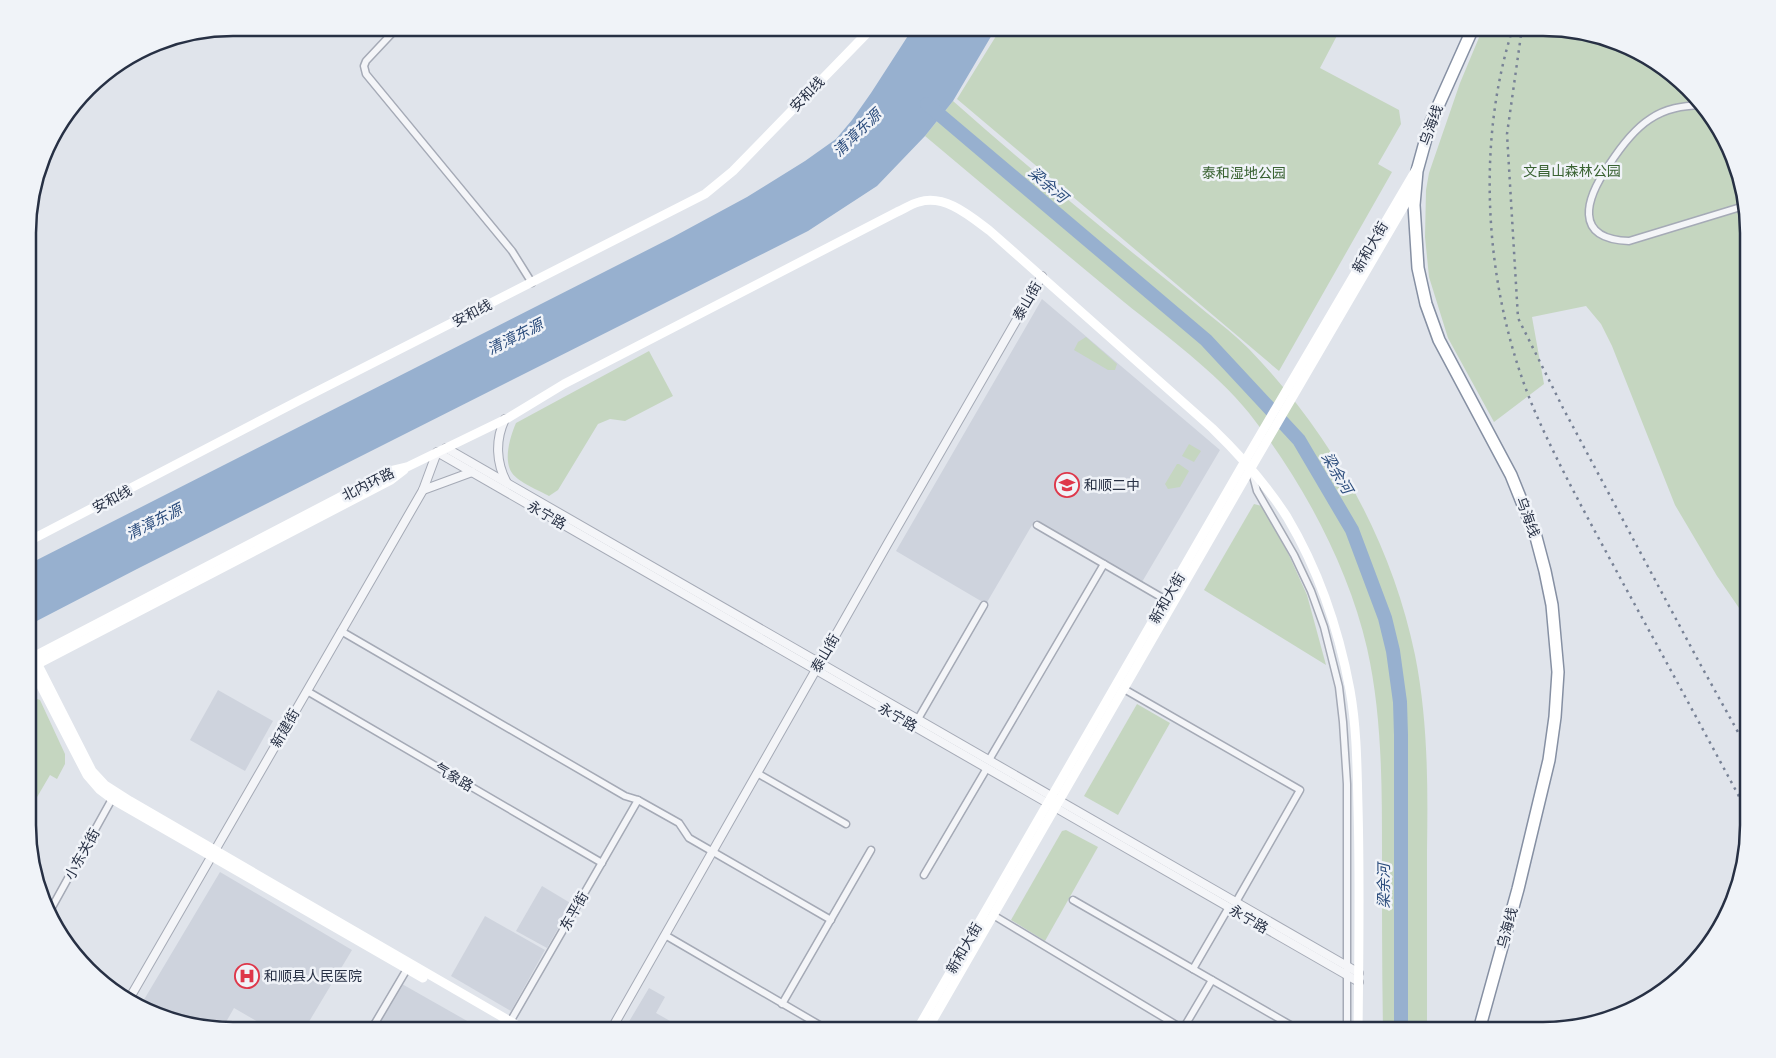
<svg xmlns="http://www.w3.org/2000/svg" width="1776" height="1058" viewBox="0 0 1776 1058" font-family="'Public Sans','Noto Sans SC',sans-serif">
	<rect width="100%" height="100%" fill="#e0e4eb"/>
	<g fill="#ced3dd">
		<path d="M1042,299L1220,450L1142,582L1035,520L986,604L896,551Z"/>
		<path d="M218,690L273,721L245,771L190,740Z"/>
		<path d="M220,872L352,950L304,1030H272L234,1008L222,1029L180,1023L161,1015V1014L142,1003Z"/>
		<path d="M542,886L572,904L547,948L516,931Z"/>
		<path d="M485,916L545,950L511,1011L451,976Z"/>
		<path d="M402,984L469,1022L464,1030H375Z"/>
		<path d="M649,988L665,997L656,1013L686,1030H624Z"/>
	</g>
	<g fill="#c5d6c0">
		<path d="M1001,28H1341L1320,68L1399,110L1401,124L1378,164L1392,172L1279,371L957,99Z"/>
		<path d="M1483,28H1543L1596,35L1646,55L1688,88L1721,130L1748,220V621L1717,576L1675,505L1612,346L1601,324L1586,306L1532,317L1544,384L1494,422L1448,338L1429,277L1425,237L1426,190L1429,173L1460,83Z"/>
		<path d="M953,101C1012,153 1071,203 1133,253C1157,272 1182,292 1207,313C1221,324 1236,336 1249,349C1331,434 1391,539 1415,655C1428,720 1428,786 1427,851C1427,911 1427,970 1427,1030H1383C1382,971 1382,911 1382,852C1382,785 1382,714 1367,648C1348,565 1301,479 1249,413C1215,371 1166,336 1124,302C1058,247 991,192 925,136Z"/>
		<path d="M1086,337L1117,364L1115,370H1108L1074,350L1078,342Z"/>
		<path d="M649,351L673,396L625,421L610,419L598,424L558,490L549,496C540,491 518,482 512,473C503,460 510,437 516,423Z"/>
		<path d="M1189,444L1201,451L1194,462L1182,456Z"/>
		<path d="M1177,464H1179L1189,471L1180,487L1168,489L1165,484Z"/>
		<path d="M1254,504L1262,506L1288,553L1307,595L1326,665L1204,590Z"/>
		<path d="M29,696L40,700L65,754V764L57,779L50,775L33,804L29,802Z"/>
		<path d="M1137,704L1170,723L1118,815L1084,796Z"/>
		<path d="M1066,830L1098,847L1045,941L1011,920L1062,831Z"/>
	</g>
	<path fill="#97b0cf" d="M913,28H996L953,101L925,136L877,186L808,231L137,569L29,625V564L673,237L747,197L805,161L836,139L852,120L871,93Z"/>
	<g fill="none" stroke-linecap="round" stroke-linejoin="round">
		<path stroke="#97b0cf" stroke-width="14" d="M927,104L1206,340L1299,440L1352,530L1385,618L1393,651L1400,702L1401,735V1030"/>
		<defs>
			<g id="minor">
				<path d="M397,28L366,61L364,66L366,74L512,251L532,283"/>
				<path d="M1701,105C1683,106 1666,108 1650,119C1633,130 1620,148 1609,165C1586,198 1572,239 1629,241L1744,206"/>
				<path d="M1252,472L1257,491L1294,555L1311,591L1324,627L1339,687L1343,722L1347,784V1030"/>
				<path d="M1037,525L1166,600"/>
				<path d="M341,631L625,796L638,800L679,823L689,838L831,920"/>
				<path d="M1124,689L1300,790L1236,902"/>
				<path d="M307,691L602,863"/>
				<path d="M918,719L984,605"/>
				<path d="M989,760L1104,564"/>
				<path d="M757,773L846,824"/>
				<path d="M924,875L987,768"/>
				<path d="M1073,900L1299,1030"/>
				<path d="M51,909L112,799"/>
				<path d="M993,915L1183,1029L1212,980"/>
				<path d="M665,935L828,1030"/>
				<path d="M1193,969L1229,907"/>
				<path d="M782,1004L871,850"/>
				<path d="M510,1022L638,800"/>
				<path d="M371,1030L407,969"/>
			</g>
			<g id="tertiary">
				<path d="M505,419C495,440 496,463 507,483"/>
				<path d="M446,448L1359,973"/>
				<path d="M423,490L472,472"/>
				<path d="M29,647L34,657"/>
				<path d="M128,1001L423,490L437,452L1359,982"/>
				<path d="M611,1030L888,543L1042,276"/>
			</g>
			<path id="trunk" d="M1473,28L1430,124L1417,171L1414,205L1418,268L1426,304L1439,340L1511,475L1536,537L1545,571L1552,605L1558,672L1555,717L1549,760L1518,889L1479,1030"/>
		</defs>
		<use href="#minor" stroke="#a5aab6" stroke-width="9"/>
		<use href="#tertiary" stroke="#a5aab6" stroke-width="10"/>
		<use href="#trunk" stroke="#8690a3" stroke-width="14"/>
		<use href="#minor" stroke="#f4f5f8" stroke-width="6"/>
		<use href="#tertiary" stroke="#f4f5f8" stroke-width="8"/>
		<g stroke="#fff" stroke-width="9">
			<path d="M29,541L300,400L705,194L733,171L872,28"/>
			<path d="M34,657L92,771L105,785L130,801L525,1030"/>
			<path d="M29,659L390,471L407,467L508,418L564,384L897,212C904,209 911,204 919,202C945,194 970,216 990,231L1212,428C1240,455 1266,484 1287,517C1318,569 1339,631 1350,690C1357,729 1357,768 1358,807C1360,881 1359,956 1358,1030"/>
			<path d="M29,663L87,775L100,790L112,799L423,978"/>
			<path d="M34,666L391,480L404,470"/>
			<path d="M917,1030L1245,461L1417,168"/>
			<path d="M927,1030L1244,480L1414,189"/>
		</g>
		<use href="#trunk" stroke="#fff" stroke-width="11"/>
		<g stroke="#788296" stroke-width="2.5" stroke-dasharray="2.5 5" stroke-linecap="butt">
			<path d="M1513,28C1473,151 1486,305 1540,423C1565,478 1595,531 1624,585C1666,661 1707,737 1748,813"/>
			<path d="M1522,28L1507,134L1518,318L1563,408L1699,662L1748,750"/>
		</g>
	</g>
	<defs>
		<symbol id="school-ring" viewBox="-11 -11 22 22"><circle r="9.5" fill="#f0f3f8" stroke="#de374a" stroke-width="1.5"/><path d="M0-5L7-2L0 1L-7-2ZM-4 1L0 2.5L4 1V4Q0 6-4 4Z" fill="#de374a"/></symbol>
		<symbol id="hospital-ring" viewBox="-11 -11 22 22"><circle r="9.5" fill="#f0f3f8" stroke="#de374a" stroke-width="1.5"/><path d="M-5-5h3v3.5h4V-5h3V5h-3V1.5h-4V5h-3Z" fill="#de374a"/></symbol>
	</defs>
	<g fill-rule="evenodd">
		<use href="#school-ring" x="1053" y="471" width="28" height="28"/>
		<use href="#hospital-ring" x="233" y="962" width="28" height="28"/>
	</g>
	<g text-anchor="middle" stroke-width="5" stroke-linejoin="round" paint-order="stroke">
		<g font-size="14" fill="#273044" stroke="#f0f3f8">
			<text transform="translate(807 94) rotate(-46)" y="5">安和线</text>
			<text transform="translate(1431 125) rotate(-70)" y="5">乌海线</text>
			<text transform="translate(1370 247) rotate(-60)" y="5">新和大街</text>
			<text transform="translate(1027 301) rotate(-60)" y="5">泰山街</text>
			<text transform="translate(472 313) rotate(-27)" y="5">安和线</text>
			<text transform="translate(368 484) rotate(-26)" y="5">北内环路</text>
			<text transform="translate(112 499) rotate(-28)" y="5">安和线</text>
			<text transform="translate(547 515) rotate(30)" y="5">永宁路</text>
			<text transform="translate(1528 517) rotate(70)" y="5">乌海线</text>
			<text transform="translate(1167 598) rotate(-60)" y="5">新和大街</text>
			<text transform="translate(825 653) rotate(-60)" y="5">泰山街</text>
			<text transform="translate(898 717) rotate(30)" y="5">永宁路</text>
			<text transform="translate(285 728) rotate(-60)" y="5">新建街</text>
			<text transform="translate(454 777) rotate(30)" y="5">气象路</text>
			<text transform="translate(82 854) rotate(-61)" y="5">小东关街</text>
			<text transform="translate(574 911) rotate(-60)" y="5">东平街</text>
			<text transform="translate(1249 919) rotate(30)" y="5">永宁路</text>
			<text transform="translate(1507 928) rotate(-75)" y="5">乌海线</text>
			<text transform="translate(964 948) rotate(-60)" y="5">新和大街</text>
		</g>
		<g font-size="14" fill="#396232" stroke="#f0f3f8">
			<text x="1572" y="176">文昌山森林公园</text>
			<text x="1244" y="178">泰和湿地公园</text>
		</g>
		<g font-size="14" fill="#273044" stroke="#f0f3f8" text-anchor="start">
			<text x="1084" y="490">和顺二中</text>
			<text x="264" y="981">和顺县人民医院</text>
		</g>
		<g font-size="15" font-style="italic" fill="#2c4d7d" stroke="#f0f3f8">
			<text transform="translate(857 133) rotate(-44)" y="5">清漳东源</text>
			<text transform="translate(1048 185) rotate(40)" y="5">梁余河</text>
			<text transform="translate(515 337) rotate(-27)" y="5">清漳东源</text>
			<text transform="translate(1337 473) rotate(59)" y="5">梁余河</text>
			<text transform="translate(154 522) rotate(-27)" y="5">清漳东源</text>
			<text transform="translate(1384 886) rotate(-90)" y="5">梁余河</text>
		</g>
	</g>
	<path d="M0 0H1776V1058H0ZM233 36H1543A197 197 0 0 1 1740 233V825A197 197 0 0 1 1543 1022H233A197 197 0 0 1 36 825V233A197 197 0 0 1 233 36Z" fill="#f0f3f8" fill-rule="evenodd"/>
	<path fill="none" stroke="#273044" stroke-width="2.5" d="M233 36H1543A197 197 0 0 1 1740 233V825A197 197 0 0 1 1543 1022H233A197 197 0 0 1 36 825V233A197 197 0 0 1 233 36Z"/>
</svg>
